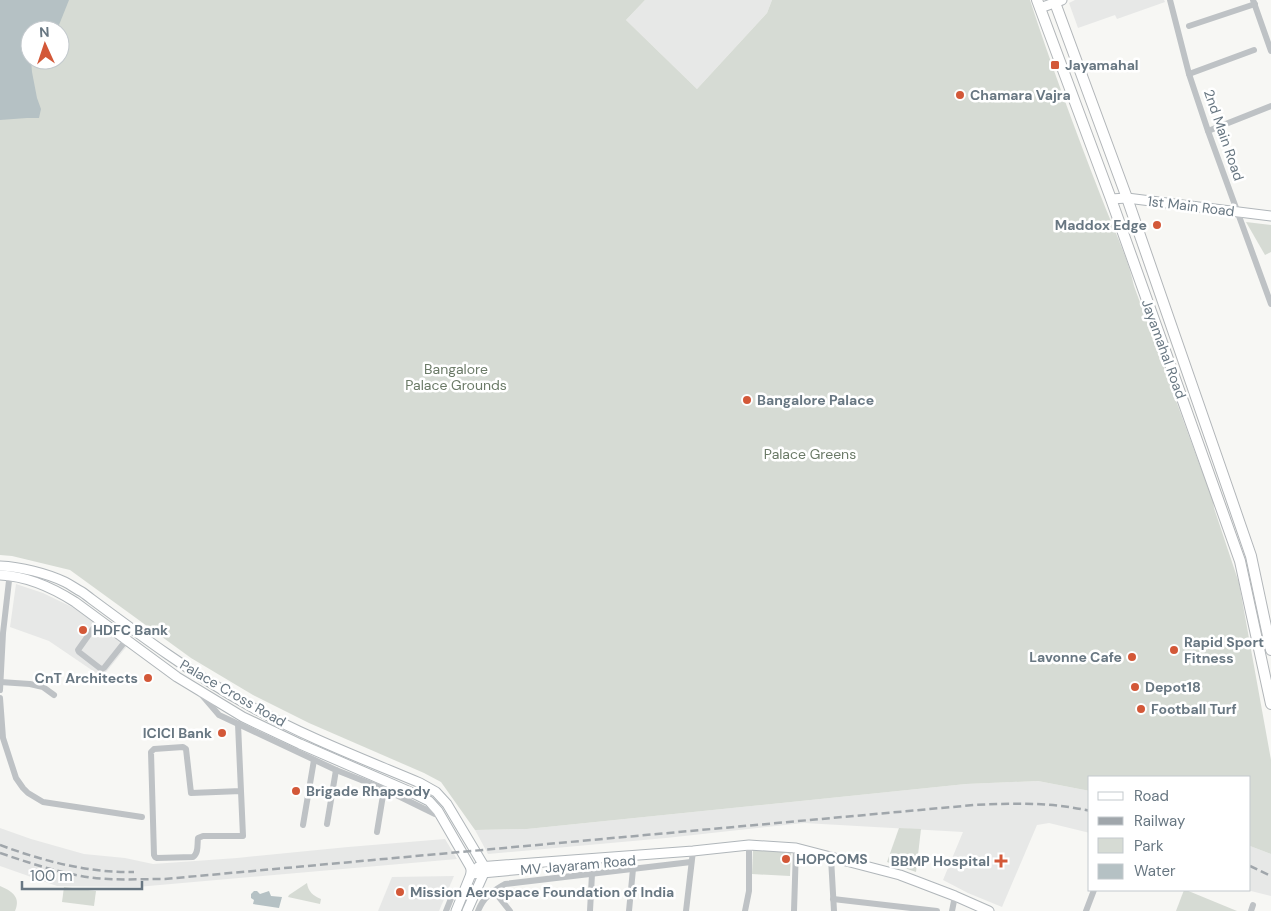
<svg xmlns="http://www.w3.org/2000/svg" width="1271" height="911" viewBox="0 0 1271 911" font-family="'DM Sans',sans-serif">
	<rect width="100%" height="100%" fill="#f7f7f4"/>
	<g fill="#e7e8e7">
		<path d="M645,0H772L767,13L697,89L626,20Z"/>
		<path d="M1075,0H1164L1165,2L1117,19L1115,15L1078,28L1069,3Z"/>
		<path d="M16,584L43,593L74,608L127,646L102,677L49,641L10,627Z"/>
		<path d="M1038,781L1090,791V833L1049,823L1037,825L1002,907L968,893L943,880L963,832L804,823L666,838L488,854L475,830L527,829L966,784Z"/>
		<path d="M0,828L31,839L84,854L125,858L153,864L237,858L348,847L445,839L457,859L137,887L57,886L0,866Z"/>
		<path d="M1250,846L1271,854V896L1247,890H1250Z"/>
		<path d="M454,876L439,911H378L392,877Z"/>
	</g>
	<g fill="#d6dbd4" fill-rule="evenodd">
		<path d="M0,0H645L626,20L697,89L767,13L772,0H1030C1051,65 1075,129 1100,194C1111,224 1127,254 1134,286L1200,466L1211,486L1214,508L1239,583L1271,760V854L1250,846V777H1090V791L1038,781L966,784L527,829L475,830L441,782L424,773L309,723L253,695L191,658L70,570L12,556L0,555ZM30,30H60V60H30Z"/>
		<path d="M1246,222L1271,225V252L1265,255Z"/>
		<path d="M899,828L921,829L916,872L887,862Z"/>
		<path d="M753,850L791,852L790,876L752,874Z"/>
		<path d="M307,883C308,891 313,896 321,899L320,904L288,897L289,895Z"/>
		<path d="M0,886C12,891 21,897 15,911H0Z"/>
		<path d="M64,887L96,891L94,906L62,902Z"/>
		<path d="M1184,890H1186L1237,911H1176Z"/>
	</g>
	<g fill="#b5c1c4">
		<path d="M0,0H69L59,25L56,30H30V60H31L32,72L37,98L41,109L39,118H27L0,120Z"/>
		<path d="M254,891H257L260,894L269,891L271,896L282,897L279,908L253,904L254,900L251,898V894Z"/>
	</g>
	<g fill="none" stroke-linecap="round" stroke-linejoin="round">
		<defs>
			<g id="secondary">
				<path d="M1040,8L1062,0"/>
				<path d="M1111,199L1127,198L1271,216"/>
				<path d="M0,566C21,567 46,573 65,582C71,585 76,589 82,592C136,632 189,672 248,705C303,736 363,759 420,783L436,792L447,804L484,866V873L467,911"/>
				<path d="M0,575C27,576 53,588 75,602L177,677L243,717L300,744L415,794L429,801L438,811L471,868"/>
				<path d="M478,867L693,851L749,845L796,848L900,875L955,896L989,911"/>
				<path d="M471,874L536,868"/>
				<path d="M456,911L471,874V869"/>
			</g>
			<g id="primary">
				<path d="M1037,0L1111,199L1240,561L1271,704"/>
				<path d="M1054,0L1127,198L1230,495L1251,556L1271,650"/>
			</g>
		</defs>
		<use href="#secondary" stroke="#b0b6ba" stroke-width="11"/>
		<use href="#primary" stroke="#b2b6b9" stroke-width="12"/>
		<g stroke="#bec2c5" stroke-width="6">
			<path d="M1170,0L1189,74L1208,131L1271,304"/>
			<path d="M1253,0L1271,51"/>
			<path d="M1189,26L1255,4"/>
			<path d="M1189,74L1254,50"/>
			<path d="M1208,131L1271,106"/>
			<path d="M100,619L78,650L79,652L101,669L104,668L127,639"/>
			<path d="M0,682L30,684L43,687L54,695"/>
			<path d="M0,690L3,633L10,572"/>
			<path d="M201,694L219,715L336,770L384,789L435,814"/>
			<path d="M0,698L3,738L16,778L23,788L28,793L43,802L142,817"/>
			<path d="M238,724L243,836H203L198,838C197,844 199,853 193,857L157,858L155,857L154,855L151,752L154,749L183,747L186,749L191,793L241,791"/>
			<path d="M327,824L336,770"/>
			<path d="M303,825L314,760"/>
			<path d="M377,832L384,789"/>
			<path d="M831,858L834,911"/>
			<path d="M494,891L510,911"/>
			<path d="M833,899L937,911"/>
			<path d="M446,911L454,891"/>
			<path d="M478,911C484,896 492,892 505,884L691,862"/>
			<path d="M590,911L592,874"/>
			<path d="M629,911L633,869"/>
			<path d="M686,911L693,851"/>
			<path d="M745,911L749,891V845"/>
			<path d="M794,911L796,848"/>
			<path d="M952,911L955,896"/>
			<path d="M1086,911L1094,890"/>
			<path d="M1251,911L1253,905"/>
		</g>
		<use href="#secondary" stroke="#fff" stroke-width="9"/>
		<use href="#primary" stroke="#fff" stroke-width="10"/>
		<g stroke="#a0a6ab" stroke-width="2.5" stroke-dasharray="8 4" stroke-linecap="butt">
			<path d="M0,845C43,861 88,873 134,872"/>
			<path d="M0,853C27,862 53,871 81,876C109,881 137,879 165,879L974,805C1013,803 1051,802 1090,811"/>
			<path d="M1250,866L1271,876"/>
		</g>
	</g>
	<g fill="#d35838" stroke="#fff" stroke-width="2">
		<rect x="1050" y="60" width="10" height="10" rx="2.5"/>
		<circle cx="960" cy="95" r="5"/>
		<circle cx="1157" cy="225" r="5"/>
		<circle cx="747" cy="400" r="5"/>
		<circle cx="83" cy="630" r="5"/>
		<circle cx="1174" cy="650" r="5"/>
		<circle cx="1132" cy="657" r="5"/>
		<circle cx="148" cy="678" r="5"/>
		<circle cx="1135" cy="687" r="5"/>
		<circle cx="1141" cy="709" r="5"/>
		<circle cx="222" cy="733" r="5"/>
		<circle cx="296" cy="791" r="5"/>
		<circle cx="786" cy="859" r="5"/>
		<path d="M998.5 853.5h5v5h5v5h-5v5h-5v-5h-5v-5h5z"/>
		<circle cx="400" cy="892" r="5"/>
	</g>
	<g text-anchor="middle" stroke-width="5" stroke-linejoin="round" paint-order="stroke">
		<g font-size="14" font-weight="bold" fill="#687782" stroke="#fff" text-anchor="start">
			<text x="1065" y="70">Jayamahal</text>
			<text x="970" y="100">Chamara Vajra</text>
			<text x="1147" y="230" text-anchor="end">Maddox Edge</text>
			<text x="757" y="405">Bangalore Palace</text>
			<text x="93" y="635">HDFC Bank</text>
			<text x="1184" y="647">Rapid Sport<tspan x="1184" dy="16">Fitness</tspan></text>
			<text x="1122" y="662" text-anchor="end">Lavonne Cafe</text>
			<text x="138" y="683" text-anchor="end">CnT Architects</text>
			<text x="1145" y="692">Depot18</text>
			<text x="1151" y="714">Football Turf</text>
			<text x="212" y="738" text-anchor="end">ICICI Bank</text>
			<text x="306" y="796">Brigade Rhapsody</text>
			<text x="796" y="864">HOPCOMS</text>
			<text x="990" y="866" text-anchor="end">BBMP Hospital</text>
			<text x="410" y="897">Mission Aerospace Foundation of India</text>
		</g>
		<g font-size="14" fill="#687782" stroke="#fff">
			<text transform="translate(1224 135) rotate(71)" y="5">2nd Main Road</text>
			<text transform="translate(1191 206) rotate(7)" y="5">1st Main Road</text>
			<text transform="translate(1164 349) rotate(70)" y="5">Jayamahal Road</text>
			<text transform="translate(233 693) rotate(30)" y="5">Palace Cross Road</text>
			<text transform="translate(578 865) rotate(-5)" y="5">MV Jayaram Road</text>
		</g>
		<g font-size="14" fill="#6b7a67" stroke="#fff">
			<text x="456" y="374">Bangalore<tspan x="456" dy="16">Palace Grounds</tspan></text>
			<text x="810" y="459">Palace Greens</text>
		</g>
	</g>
	<rect x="1088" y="776" width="162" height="115" fill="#ffffff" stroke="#c3c9cd"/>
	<rect x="1098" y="792" width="25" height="8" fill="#ffffff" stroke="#c3c9cd"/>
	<text x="1134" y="801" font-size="15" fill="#687782">Road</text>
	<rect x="1098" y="817" width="25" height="8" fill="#a0a6ab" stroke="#c3c9cd"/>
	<text x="1134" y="826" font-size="15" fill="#687782">Railway</text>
	<rect x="1098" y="838" width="25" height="15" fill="#d6dbd4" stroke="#c3c9cd"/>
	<text x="1134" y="851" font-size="15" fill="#687782">Park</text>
	<rect x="1098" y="864" width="25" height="15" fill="#b5c1c4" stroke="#c3c9cd"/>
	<text x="1134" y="876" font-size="15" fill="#687782">Water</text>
	<g transform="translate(45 45) rotate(357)"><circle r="24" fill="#ffffff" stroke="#c3c9cd"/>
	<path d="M0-4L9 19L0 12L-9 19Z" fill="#d35838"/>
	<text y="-8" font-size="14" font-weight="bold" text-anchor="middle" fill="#687782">N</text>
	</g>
	<path d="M22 881v8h120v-8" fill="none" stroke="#687782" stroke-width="2.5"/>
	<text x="30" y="881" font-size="15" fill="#687782" stroke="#ffffff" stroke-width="4" paint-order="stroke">100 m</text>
</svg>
